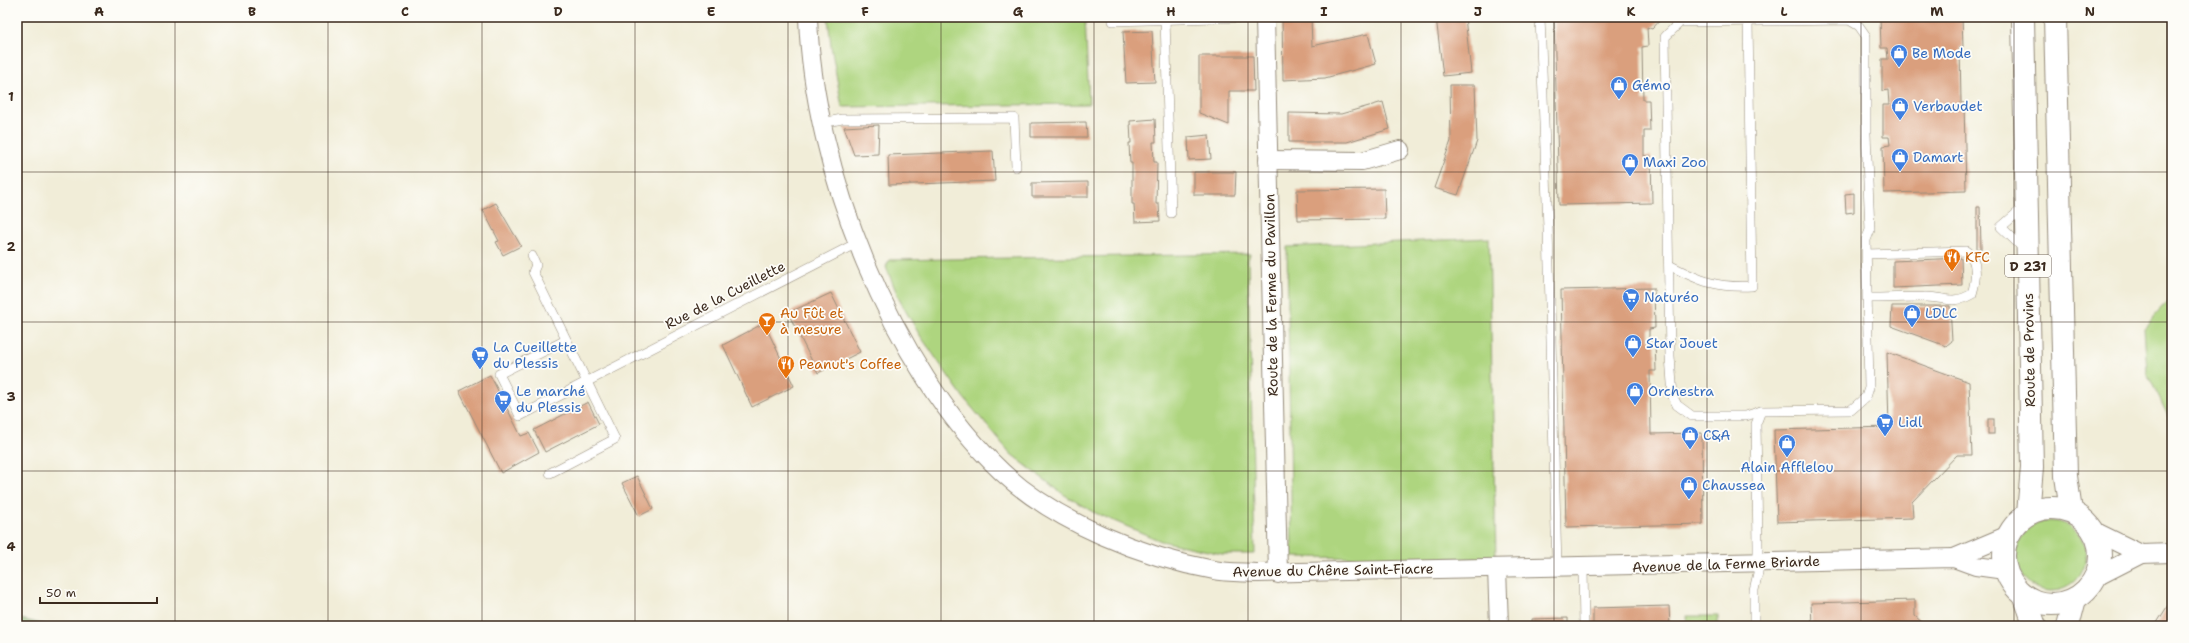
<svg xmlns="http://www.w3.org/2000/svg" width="2189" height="643" viewBox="0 0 2189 643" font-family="'Shantell Sans',sans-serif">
	<rect width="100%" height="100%" fill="#fdfcf7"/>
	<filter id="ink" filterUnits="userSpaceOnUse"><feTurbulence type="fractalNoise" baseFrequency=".025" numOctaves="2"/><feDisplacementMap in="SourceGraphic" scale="8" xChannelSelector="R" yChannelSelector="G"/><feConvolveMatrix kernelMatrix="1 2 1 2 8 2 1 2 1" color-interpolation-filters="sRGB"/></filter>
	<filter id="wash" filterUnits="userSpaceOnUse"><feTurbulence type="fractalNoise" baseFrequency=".012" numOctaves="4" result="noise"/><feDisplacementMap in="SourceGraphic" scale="16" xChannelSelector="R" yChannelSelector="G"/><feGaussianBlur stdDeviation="0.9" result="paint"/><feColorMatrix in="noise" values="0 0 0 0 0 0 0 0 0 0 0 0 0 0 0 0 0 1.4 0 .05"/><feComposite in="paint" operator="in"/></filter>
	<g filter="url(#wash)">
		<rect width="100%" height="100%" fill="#f1edd8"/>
		<g fill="#aed57f" stroke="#74804e">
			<path d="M828,17H1085L1089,104L842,107L831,46Z"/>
			<path d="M1489,238L1496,559L1292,557L1287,247Z"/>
			<path d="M1250,254L1248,260L1255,554H1222L1161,541L1093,512L1063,494L1011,454L963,397L919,334L900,301L886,267L889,260Z"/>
			<path d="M2172,297V424L2147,373L2144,328Z"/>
			<circle cx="2051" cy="556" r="35"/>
			<path d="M1687,616H1718V626H1688Z"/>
		</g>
		<path fill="#8ab66e" stroke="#627046" d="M17,618L50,626H17Z"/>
		<g id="blocks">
			<g fill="#da9f7d">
				<path d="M1282,17H1311L1312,46L1368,34L1376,64L1325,78L1283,80Z"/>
				<path d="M1436,17H1465L1471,73L1443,76Z"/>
				<path d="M1554,17H1663L1652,29L1647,27L1648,46L1642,47L1643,100H1649L1650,131H1644V156H1651L1652,203L1559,205Z"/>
				<path d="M1880,17H1962L1963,47H1960L1961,103H1964L1966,191L1884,193L1883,146L1890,145L1889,137H1883V105H1889L1888,90L1882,91V59H1888L1887,48H1881Z"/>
				<path d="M1152,31L1155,82L1126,83L1123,32Z"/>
				<path d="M1199,56H1253L1254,91H1229V125L1199,113Z"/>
				<path d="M1450,85H1475L1477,141L1458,195L1434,188L1451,141Z"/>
				<path d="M1383,102L1390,129L1347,142H1289V113L1341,114Z"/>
				<path d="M1155,119L1156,142H1153L1154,162H1157L1156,204H1159L1160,221L1135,222L1134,204H1132V163H1130L1129,143H1131L1130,121Z"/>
				<path d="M1086,122L1087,137H1031V123Z"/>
				<path d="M879,125L878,154L854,155L844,127Z"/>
				<path d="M1209,135L1211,159L1189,160L1188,137Z"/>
				<path d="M993,151L995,181L889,185L888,155Z"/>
				<path d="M1194,172H1236L1235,195H1194Z"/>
				<path d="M1088,182V197H1032V183Z"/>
				<path d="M1384,189L1385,219L1298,220L1297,190Z"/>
				<path d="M1854,193V212L1846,213L1845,194Z"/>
				<path d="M496,203L521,246L503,255L496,242L499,241L483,210Z"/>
				<path d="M1977,207H1980L1981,249H1977Z"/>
				<path d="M1961,258L1962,285L1893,288V261Z"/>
				<path d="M1654,288L1655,328L1649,329V340H1655L1656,371H1650L1651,434L1702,433L1703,524L1566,527L1561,290Z"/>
				<path d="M831,293L860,352L818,373L788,313Z"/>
				<path d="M1892,306H1950L1952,341L1946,346L1891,326Z"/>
				<path d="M764,323L794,386L752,407L723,345Z"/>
				<path d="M1887,352L1969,382L1972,455H1957L1912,502L1913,518L1777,522L1774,430L1889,427Z"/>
				<path d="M490,375L521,436L529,433L539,452L501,473L459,391Z"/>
				<path d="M588,402L599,424L545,452L534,430Z"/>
				<rect x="1988" y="419" width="6" height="15"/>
				<path d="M637,476L653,509L639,516L622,483Z"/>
				<path d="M1915,600V616L1926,626H1812L1811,603Z"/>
				<path d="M2170,602H2172V626H2155Z"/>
				<path d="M1669,606L1670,626H1593V608Z"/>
				<path d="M1568,618V626H1532V619Z"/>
			</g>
		</g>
	</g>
	<g filter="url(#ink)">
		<use href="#blocks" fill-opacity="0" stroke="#968c7b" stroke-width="1"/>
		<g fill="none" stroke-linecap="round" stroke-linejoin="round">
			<defs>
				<g id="service">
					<path d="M1540,17L1548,228L1557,568"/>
					<path d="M1165,19L1171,213"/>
					<path d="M1849,20L1859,26L1866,36V134L1870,230L1866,240L1869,388L1866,397L1851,410L1761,411L1746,416H1692L1677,405L1673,397L1670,356L1665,37L1680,22Z"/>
					<path d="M1113,21L1251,17"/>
					<path d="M822,123L842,119L1014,118L1016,167"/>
					<path d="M2023,208L2001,227L2024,249"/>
					<path d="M1867,254L1966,251C1979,259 1976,281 1972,294C1951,306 1944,296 1924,297C1905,297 1887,298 1868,298"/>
					<path d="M532,256L536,265L533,272L615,439L550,473"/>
					<path d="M1669,265C1700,281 1716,288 1752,286L1748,21"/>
					<path d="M566,340L499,374L520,416L849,247L859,245"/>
					<path d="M1583,568L1584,626"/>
					<path d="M1754,626V590L1758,573V545L1756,424L1761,411"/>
				</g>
				<g id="minor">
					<path d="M808,17C813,168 891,367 1002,472C1056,522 1142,557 1214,570C1228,573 1244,572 1258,573L1954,558L1976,566L2005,570"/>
					<path d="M1265,17L1278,574"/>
					<path d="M1268,160L1362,161L1400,150"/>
					<path d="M2092,530L2141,554L2172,553"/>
					<path d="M1954,558L2011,534"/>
					<path d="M1497,568L1499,626"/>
					<path d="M2098,576L2141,554"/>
				</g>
				<g id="primary">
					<path d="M2023,17L2032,467L2028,514"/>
					<path d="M2055,17L2066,476L2071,511"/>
					<circle cx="2052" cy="556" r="48"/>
					<path d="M2024,595L2035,626"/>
					<path d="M2068,626L2075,599"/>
				</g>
			</defs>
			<use href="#service" stroke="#968c7b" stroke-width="10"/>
			<use href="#minor" stroke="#968c7b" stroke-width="20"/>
			<use href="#primary" stroke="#968c7b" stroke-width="24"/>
			<use href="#service" stroke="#fff" stroke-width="9"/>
			<use href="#minor" stroke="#fff" stroke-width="18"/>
			<use href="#primary" stroke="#fff" stroke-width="22"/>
		</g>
	</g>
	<path fill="none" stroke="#3b2a1e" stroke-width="1" stroke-opacity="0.55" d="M175,17V626M328,17V626M482,17V626M635,17V626M788,17V626M941,17V626M1094,17V626M1248,17V626M1401,17V626M1554,17V626M1707,17V626M1861,17V626M2014,17V626M17,172H2172M17,322H2172M17,471H2172"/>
	<defs>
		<symbol id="shop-pin" viewBox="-11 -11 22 30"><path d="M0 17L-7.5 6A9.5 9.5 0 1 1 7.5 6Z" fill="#3f7fe0" stroke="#fdfcf7"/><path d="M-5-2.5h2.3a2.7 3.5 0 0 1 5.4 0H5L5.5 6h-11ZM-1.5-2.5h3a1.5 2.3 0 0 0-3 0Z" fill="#fff"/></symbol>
		<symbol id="restaurant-pin" viewBox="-11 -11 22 30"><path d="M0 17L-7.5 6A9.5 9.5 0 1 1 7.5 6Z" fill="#e8710a" stroke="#fdfcf7"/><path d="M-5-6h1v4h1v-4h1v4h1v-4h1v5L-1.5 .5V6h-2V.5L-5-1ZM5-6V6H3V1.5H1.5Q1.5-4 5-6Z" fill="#fff"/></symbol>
		<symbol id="supermarket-pin" viewBox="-11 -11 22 30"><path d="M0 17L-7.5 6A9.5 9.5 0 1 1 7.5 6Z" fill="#3f7fe0" stroke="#fdfcf7"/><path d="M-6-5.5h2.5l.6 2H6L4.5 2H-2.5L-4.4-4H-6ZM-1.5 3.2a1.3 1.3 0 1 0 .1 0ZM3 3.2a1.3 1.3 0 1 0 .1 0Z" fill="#fff"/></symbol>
		<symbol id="bar-pin" viewBox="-11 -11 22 30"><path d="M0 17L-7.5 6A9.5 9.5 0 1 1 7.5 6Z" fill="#e8710a" stroke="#fdfcf7"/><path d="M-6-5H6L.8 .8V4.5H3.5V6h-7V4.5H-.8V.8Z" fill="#fff"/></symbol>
	</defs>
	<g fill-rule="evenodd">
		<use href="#shop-pin" x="1889" y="43" width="20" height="27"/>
		<use href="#shop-pin" x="1609" y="75" width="20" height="27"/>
		<use href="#shop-pin" x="1890" y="96" width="20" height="27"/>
		<use href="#shop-pin" x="1890" y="147" width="20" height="27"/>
		<use href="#shop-pin" x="1620" y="152" width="20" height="27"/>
		<use href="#restaurant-pin" x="1942" y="247" width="20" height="27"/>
		<use href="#supermarket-pin" x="1621" y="287" width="20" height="27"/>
		<use href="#shop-pin" x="1902" y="303" width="20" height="27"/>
		<use href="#bar-pin" x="757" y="311" width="20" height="27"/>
		<use href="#shop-pin" x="1623" y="333" width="20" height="27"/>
		<use href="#supermarket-pin" x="470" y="345" width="20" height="27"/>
		<use href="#restaurant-pin" x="776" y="354" width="20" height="27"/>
		<use href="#shop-pin" x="1625" y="381" width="20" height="27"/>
		<use href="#supermarket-pin" x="493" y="389" width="20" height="27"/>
		<use href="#supermarket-pin" x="1875" y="412" width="20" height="27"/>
		<use href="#shop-pin" x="1680" y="425" width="20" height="27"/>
		<use href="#shop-pin" x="1777" y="433" width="20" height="27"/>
		<use href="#shop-pin" x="1679" y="475" width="20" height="27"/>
	</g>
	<g text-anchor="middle" stroke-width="3.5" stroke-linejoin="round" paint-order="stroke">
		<rect fill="#fdfcf7" stroke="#75695f" stroke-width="1" x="2005" y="255" width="46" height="22" rx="3"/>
		<g font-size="13" font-weight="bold" fill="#3b2a1e">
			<text x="2028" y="271">D 231</text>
		</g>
		<g font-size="14" fill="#366cbe" stroke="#fdfcf7" text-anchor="start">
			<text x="1912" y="58">Be Mode</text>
			<text x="1632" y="90">Gémo</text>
			<text x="1913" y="111">Verbaudet</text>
			<text x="1913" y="162">Damart</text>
			<text x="1643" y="167">Maxi Zoo</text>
			<text x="1644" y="302">Naturéo</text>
			<text x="1925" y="318">LDLC</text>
			<text x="1646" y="348">Star Jouet</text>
			<text x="493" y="352">La Cueillette<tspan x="493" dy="16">du Plessis</tspan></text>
			<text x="516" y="396">Le marché<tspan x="516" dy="16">du Plessis</tspan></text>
			<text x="1648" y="396">Orchestra</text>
			<text x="1898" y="427">Lidl</text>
			<text x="1703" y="440">C&amp;A</text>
			<text x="1787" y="472" text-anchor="middle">Alain Afflelou</text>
			<text x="1702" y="490">Chaussea</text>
		</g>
		<g font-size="14" fill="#c56008" stroke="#fdfcf7" text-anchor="start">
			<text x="1965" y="262">KFC</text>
			<text x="780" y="318">Au Fût et<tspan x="780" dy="16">à mesure</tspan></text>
			<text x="799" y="369">Peanut's Coffee</text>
		</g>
		<g font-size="14" fill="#3b2a1e" stroke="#fdfcf7">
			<text transform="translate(725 295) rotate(-27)" y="5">Rue de la Cueillette</text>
			<text transform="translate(1271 295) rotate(-91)" y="5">Route de la Ferme du Pavillon</text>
			<text transform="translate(2029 350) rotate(-91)" y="5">Route de Provins</text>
			<text transform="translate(1726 564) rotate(-2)" y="5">Avenue de la Ferme Briarde</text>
			<text transform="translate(1333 570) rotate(-1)" y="5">Avenue du Chêne Saint-Fiacre</text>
		</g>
	</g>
	<rect width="2189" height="643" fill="none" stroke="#fdfcf7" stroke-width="44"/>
	<path d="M40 597v6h117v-6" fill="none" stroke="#3b2a1e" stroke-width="2"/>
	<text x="46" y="597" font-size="12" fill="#3b2a1e" stroke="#fdfcf7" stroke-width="3" paint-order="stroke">50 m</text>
	<rect x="22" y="22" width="2145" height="599" fill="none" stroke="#3b2a1e" stroke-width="1.5"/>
	<g font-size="13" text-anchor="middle" font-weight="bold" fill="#3b2a1e">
		<text x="99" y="16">A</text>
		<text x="252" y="16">B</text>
		<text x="405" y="16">C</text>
		<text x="558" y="16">D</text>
		<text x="711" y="16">E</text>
		<text x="865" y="16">F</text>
		<text x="1018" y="16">G</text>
		<text x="1171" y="16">H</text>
		<text x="1324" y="16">I</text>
		<text x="1478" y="16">J</text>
		<text x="1631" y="16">K</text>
		<text x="1784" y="16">L</text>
		<text x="1937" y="16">M</text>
		<text x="2090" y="16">N</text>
		<text x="11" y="101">1</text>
		<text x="11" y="251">2</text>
		<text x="11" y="401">3</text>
		<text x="11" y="551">4</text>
	</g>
</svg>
